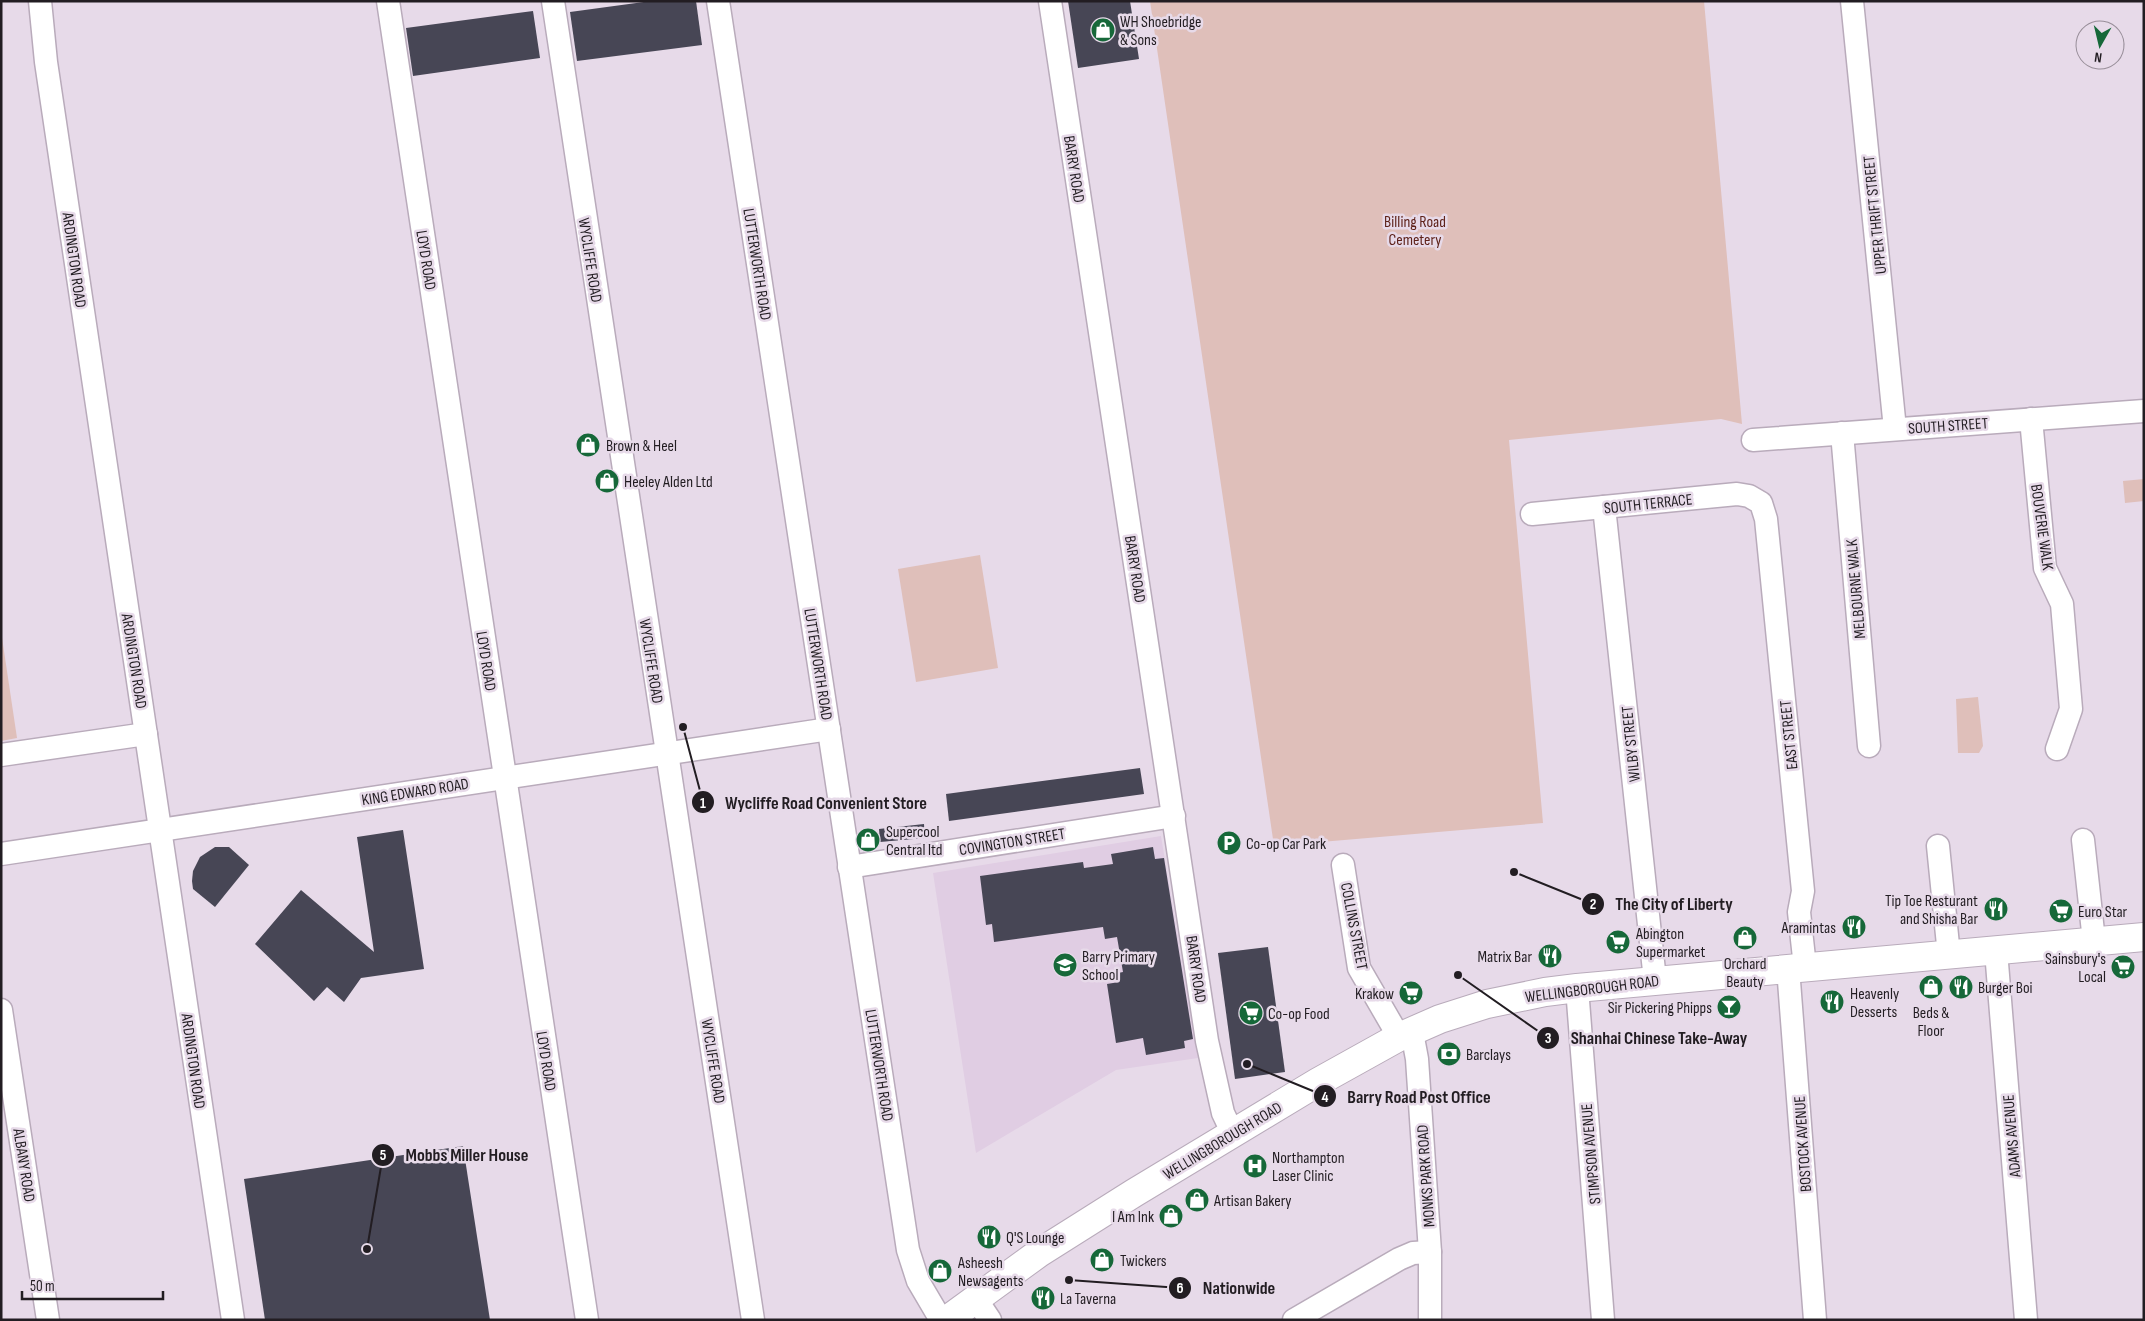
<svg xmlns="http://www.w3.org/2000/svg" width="2145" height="1321" viewBox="0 0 2145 1321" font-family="'Sofia Sans Condensed',sans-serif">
	<rect width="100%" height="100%" fill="#e7dae9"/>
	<path fill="#e0cde3" d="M1161,836L1198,1058L1116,1070L976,1153L933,873Z"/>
	<g fill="#dfbfba">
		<path d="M1150,1H1704L1742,424L1721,419L1509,440L1543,823L1274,846Z"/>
		<path d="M2144,479V501L2125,503L2123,481Z"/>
		<path d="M980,555L998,668L916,682L898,569Z"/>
		<path d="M1,631L17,738L1,741Z"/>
		<path d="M1978,697L1983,746L1979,753H1958L1956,699Z"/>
	</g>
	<g fill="#474655">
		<path d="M651,1H696L702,45L577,61L570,12Z"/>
		<path d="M1068,1H1130L1139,59L1078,68Z"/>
		<path d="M533,11L540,58L413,76L406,28Z"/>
		<path d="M1140,768L1144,794L949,821L946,794Z"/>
		<path d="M924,824L925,838L880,842L879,829Z"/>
		<path d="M403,830L424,969L361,978L344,1002L327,987L314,1001L255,944L301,890L374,952L357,837Z"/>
		<path d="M215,847H229L249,865L215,907L193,889L192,881L193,871L200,857Z"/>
		<path d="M1153,847L1155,859L1164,858L1193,1039L1184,1041L1185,1048L1146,1055L1143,1038L1116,1043L1107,984L1119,982L1118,973L1123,972L1117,937L1105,939L1103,927L994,942L992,924L986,925L980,876L1083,862L1084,868L1113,864L1111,854Z"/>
		<path d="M1268,947L1285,1072L1235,1079L1218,953Z"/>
		<path d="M463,1146L490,1320H265L244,1179Z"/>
	</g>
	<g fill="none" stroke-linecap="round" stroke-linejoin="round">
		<defs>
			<g id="minor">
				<path d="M40,1L46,62L233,1320"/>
				<path d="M388,1L587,1320"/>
				<path d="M553,1L753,1320"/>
				<path d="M718,1L908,1250L918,1281L941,1320"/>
				<path d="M1050,1L1207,1041L1223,1113L1233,1134"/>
				<path d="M1852,1L1895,429"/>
				<path d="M2031,419L2045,568L2062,604L2071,709L2057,749"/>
				<path d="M1842,433L1869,746"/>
				<path d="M1753,440L2144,411"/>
				<path d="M1604,507L1655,980"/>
				<path d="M1532,514L1737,494L1749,496L1761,503L1766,519L1803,891L1799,912L1805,967"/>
				<path d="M1,755L146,734"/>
				<path d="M2083,840L2094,941"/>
				<path d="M1938,846L1949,955"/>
				<path d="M1,854L829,729"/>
				<path d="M1343,865L1359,968L1399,1037"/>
				<path d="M849,867L1174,816"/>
				<path d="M1996,951L2026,1320"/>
				<path d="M1788,968L1815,1320"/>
				<path d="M1577,988L1603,1320"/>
				<path d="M1,1010L48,1320"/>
				<path d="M1409,1033L1414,1043L1417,1059L1430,1252V1320"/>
				<path d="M976,1299L990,1320"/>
				<path d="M1294,1320L1399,1259L1413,1253L1430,1252"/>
			</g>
			<path id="primary" d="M947,1320L1039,1253L1134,1193L1318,1082L1399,1037L1440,1019L1487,1004L1545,992L1577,988L2144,937"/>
		</defs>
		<use href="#minor" stroke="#b9abbb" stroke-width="25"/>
		<use href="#primary" stroke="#b9abbb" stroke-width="30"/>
		<use href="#minor" stroke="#fff" stroke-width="22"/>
		<use href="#primary" stroke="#fff" stroke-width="28"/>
	</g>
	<defs>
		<symbol id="shop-disc" viewBox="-11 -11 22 22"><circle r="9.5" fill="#166839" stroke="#e7dae9"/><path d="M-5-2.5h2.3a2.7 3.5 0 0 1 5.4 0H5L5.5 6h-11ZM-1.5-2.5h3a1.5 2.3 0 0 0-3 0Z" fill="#fff"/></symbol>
		<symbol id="parking-disc" viewBox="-11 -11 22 22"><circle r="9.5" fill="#166839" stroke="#e7dae9"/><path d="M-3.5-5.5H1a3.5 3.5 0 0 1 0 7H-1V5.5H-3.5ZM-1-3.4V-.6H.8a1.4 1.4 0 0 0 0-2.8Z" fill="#fff"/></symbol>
		<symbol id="restaurant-disc" viewBox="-11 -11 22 22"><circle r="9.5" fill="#166839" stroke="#e7dae9"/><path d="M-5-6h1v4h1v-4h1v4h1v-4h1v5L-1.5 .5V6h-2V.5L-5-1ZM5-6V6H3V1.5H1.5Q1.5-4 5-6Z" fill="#fff"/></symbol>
		<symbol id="supermarket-disc" viewBox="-11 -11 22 22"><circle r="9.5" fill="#166839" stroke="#e7dae9"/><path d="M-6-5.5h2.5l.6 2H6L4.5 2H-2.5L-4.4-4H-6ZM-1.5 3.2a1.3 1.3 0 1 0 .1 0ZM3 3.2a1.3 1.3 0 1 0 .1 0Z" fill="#fff"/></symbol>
		<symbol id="school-disc" viewBox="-11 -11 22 22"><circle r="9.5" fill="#166839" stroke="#e7dae9"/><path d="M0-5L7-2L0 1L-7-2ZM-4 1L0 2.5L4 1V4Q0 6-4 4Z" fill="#fff"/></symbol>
		<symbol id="bar-disc" viewBox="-11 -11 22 22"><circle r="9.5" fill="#166839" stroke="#e7dae9"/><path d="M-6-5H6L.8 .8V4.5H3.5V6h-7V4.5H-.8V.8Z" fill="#fff"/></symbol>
		<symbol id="bank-disc" viewBox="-11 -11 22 22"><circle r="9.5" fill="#166839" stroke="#e7dae9"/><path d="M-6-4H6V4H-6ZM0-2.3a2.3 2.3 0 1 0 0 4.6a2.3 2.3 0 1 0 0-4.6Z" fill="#fff"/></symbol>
		<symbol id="hospital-disc" viewBox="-11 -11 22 22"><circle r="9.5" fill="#166839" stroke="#e7dae9"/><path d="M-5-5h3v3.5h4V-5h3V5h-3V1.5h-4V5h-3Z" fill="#fff"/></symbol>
	</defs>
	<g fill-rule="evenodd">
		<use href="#shop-disc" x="1089" y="16" width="28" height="28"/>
		<use href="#shop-disc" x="574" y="431" width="28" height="28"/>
		<use href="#shop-disc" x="593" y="467" width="28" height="28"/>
		<use href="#shop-disc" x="854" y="826" width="28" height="28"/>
		<use href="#parking-disc" x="1215" y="829" width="28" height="28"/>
		<use href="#restaurant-disc" x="1982" y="895" width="28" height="28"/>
		<use href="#supermarket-disc" x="2047" y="897" width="28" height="28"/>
		<use href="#restaurant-disc" x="1840" y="913" width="28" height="28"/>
		<use href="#shop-disc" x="1731" y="924" width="28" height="28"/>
		<use href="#supermarket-disc" x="1604" y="928" width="28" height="28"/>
		<use href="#restaurant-disc" x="1536" y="942" width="28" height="28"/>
		<use href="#school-disc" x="1051" y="951" width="28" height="28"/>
		<use href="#supermarket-disc" x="2109" y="953" width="28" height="28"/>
		<use href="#shop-disc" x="1917" y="973" width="28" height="28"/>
		<use href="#restaurant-disc" x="1947" y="973" width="28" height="28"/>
		<use href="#supermarket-disc" x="1397" y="979" width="28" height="28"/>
		<use href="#restaurant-disc" x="1818" y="988" width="28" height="28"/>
		<use href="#bar-disc" x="1715" y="993" width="28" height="28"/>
		<use href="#supermarket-disc" x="1237" y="999" width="28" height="28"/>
		<use href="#bank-disc" x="1435" y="1040" width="28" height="28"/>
		<use href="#hospital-disc" x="1241" y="1152" width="28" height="28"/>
		<use href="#shop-disc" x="1183" y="1186" width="28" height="28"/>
		<use href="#shop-disc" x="1157" y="1202" width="28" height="28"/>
		<use href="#restaurant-disc" x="975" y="1223" width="28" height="28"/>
		<use href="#shop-disc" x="1088" y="1246" width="28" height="28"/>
		<use href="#shop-disc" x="926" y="1257" width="28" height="28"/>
		<use href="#restaurant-disc" x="1029" y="1284" width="28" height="28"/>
	</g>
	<g text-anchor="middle" stroke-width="5" stroke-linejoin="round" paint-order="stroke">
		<g font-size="16" fill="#221d22" stroke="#e7dae9" text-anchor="start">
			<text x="1120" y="27">WH Shoebridge<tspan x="1120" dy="18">&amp; Sons</tspan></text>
			<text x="606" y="451">Brown &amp; Heel</text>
			<text x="624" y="487">Heeley Alden Ltd</text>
			<text x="886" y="837">Supercool<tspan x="886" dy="18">Central ltd</tspan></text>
			<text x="1246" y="849">Co-op Car Park</text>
			<text x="1978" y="906" text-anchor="end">Tip Toe Resturant<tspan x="1978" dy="18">and Shisha Bar</tspan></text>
			<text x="2078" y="917">Euro Star</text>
			<text x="1836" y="933" text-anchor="end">Aramintas</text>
			<text x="1636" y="939">Abington<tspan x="1636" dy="18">Supermarket</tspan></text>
			<text x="1082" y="962">Barry Primary<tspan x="1082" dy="18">School</tspan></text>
			<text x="1532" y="962" text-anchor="end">Matrix Bar</text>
			<text x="2106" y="964" text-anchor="end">Sainsbury's<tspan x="2106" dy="18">Local</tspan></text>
			<text x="1745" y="969" text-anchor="middle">Orchard<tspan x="1745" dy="18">Beauty</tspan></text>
			<text x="1978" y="993">Burger Boi</text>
			<text x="1394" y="999" text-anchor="end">Krakow</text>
			<text x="1850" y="999">Heavenly<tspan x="1850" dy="18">Desserts</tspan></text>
			<text x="1712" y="1013" text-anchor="end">Sir Pickering Phipps</text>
			<text x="1931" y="1018" text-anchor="middle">Beds &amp;<tspan x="1931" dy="18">Floor</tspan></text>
			<text x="1268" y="1019">Co-op Food</text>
			<text x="1466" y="1060">Barclays</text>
			<text x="1272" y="1163">Northampton<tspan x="1272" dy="18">Laser Clinic</tspan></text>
			<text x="1214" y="1206">Artisan Bakery</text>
			<text x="1154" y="1222" text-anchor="end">I Am Ink</text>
			<text x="1006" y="1243">Q'S Lounge</text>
			<text x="1120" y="1266">Twickers</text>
			<text x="958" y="1268">Asheesh<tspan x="958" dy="18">Newsagents</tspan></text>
			<text x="1060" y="1304">La Taverna</text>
		</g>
		<g font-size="16" fill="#221d22" stroke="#e7dae9">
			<text transform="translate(1075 169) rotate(81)" y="6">BARRY ROAD</text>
			<text transform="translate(1874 215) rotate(-96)" y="6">UPPER THRIFT STREET</text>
			<text transform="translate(75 260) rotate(82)" y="6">ARDINGTON ROAD</text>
			<text transform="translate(427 260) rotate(81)" y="6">LOYD ROAD</text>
			<text transform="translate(591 260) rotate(81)" y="6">WYCLIFFE ROAD</text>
			<text transform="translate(758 264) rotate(81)" y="6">LUTTERWORTH ROAD</text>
			<text transform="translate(1948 425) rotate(-4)" y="6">SOUTH STREET</text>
			<text transform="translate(1648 503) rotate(-6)" y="6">SOUTH TERRACE</text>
			<text transform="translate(2043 527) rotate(82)" y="6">BOUVERIE WALK</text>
			<text transform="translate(1136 569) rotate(81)" y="6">BARRY ROAD</text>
			<text transform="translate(1855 589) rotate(-95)" y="6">MELBOURNE WALK</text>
			<text transform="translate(135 661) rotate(81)" y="6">ARDINGTON ROAD</text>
			<text transform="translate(487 661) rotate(81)" y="6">LOYD ROAD</text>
			<text transform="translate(652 661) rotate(81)" y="6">WYCLIFFE ROAD</text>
			<text transform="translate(819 664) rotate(81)" y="6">LUTTERWORTH ROAD</text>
			<text transform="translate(1788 735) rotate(-96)" y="6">EAST STREET</text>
			<text transform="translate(1630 744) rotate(-96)" y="6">WILBY STREET</text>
			<text transform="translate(415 791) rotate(-9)" y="6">KING EDWARD ROAD</text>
			<text transform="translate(1012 841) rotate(-9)" y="6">COVINGTON STREET</text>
			<text transform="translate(1355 926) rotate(79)" y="6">COLLINS STREET</text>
			<text transform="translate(1197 969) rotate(82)" y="6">BARRY ROAD</text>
			<text transform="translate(1592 988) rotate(-7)" y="6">WELLINGBOROUGH ROAD</text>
			<text transform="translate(194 1061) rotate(82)" y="6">ARDINGTON ROAD</text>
			<text transform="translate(547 1061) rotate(81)" y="6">LOYD ROAD</text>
			<text transform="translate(714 1061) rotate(81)" y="6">WYCLIFFE ROAD</text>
			<text transform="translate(880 1065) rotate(81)" y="6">LUTTERWORTH ROAD</text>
			<text transform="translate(2011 1136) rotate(-95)" y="6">ADAMS AVENUE</text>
			<text transform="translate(1222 1140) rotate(-31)" y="6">WELLINGBOROUGH ROAD</text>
			<text transform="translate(1802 1144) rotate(-94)" y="6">BOSTOCK AVENUE</text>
			<text transform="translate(1590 1154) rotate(-95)" y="6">STIMPSON AVENUE</text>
			<text transform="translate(25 1165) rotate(81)" y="6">ALBANY ROAD</text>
			<text transform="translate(1425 1176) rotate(-94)" y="6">MONKS PARK ROAD</text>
		</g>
		<g font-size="16" fill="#5e221a" stroke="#e7dae9">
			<text x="1415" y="227">Billing Road<tspan x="1415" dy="18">Cemetery</tspan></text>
		</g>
	</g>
	<path fill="none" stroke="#221d22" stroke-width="2" d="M683 727L703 802M1514 872L1593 904M1458 975L1548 1038M1247 1064L1325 1096M367 1249L383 1155M1069 1280L1180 1288"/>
	<g fill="#221d22" stroke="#e7dae9" stroke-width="2">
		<circle cx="683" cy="727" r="5"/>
		<circle cx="1514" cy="872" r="5"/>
		<circle cx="1458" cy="975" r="5"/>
		<circle cx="1247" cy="1064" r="5"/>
		<circle cx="367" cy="1249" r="5"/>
		<circle cx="1069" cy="1280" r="5"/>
		<circle cx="703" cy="802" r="12"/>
		<circle cx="1593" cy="904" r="12"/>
		<circle cx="1548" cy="1038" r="12"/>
		<circle cx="1325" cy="1096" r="12"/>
		<circle cx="383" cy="1155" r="12"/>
		<circle cx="1180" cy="1288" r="12"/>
	</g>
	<g font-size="15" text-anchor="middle" font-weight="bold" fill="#fff">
		<text x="703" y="808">1</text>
		<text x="1593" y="909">2</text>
		<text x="1548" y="1043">3</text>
		<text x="1325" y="1102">4</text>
		<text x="383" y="1160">5</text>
		<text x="1180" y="1293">6</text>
	</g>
	<g font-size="18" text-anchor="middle" font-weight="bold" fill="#221d22" stroke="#e7dae9" stroke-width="5" stroke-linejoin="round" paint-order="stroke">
		<text x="826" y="809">Wycliffe Road Convenient Store</text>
		<text x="1674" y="910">The City of Liberty</text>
		<text x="1659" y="1044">Shanhai Chinese Take-Away</text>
		<text x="1419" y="1103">Barry Road Post Office</text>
		<text x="467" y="1161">Mobbs Miller House</text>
		<text x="1239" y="1294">Nationwide</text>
	</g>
	<rect width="2145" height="1321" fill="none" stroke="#221d22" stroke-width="5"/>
	<g transform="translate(2100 45) rotate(188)"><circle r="24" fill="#e7dae9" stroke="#988e99"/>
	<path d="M0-4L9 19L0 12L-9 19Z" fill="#166839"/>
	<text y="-8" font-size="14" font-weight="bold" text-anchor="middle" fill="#221d22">N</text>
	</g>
	<path d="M22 1291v8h141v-8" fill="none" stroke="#221d22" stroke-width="2.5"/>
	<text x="30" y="1291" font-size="15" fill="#221d22" stroke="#e7dae9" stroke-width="4" paint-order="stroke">50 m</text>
</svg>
